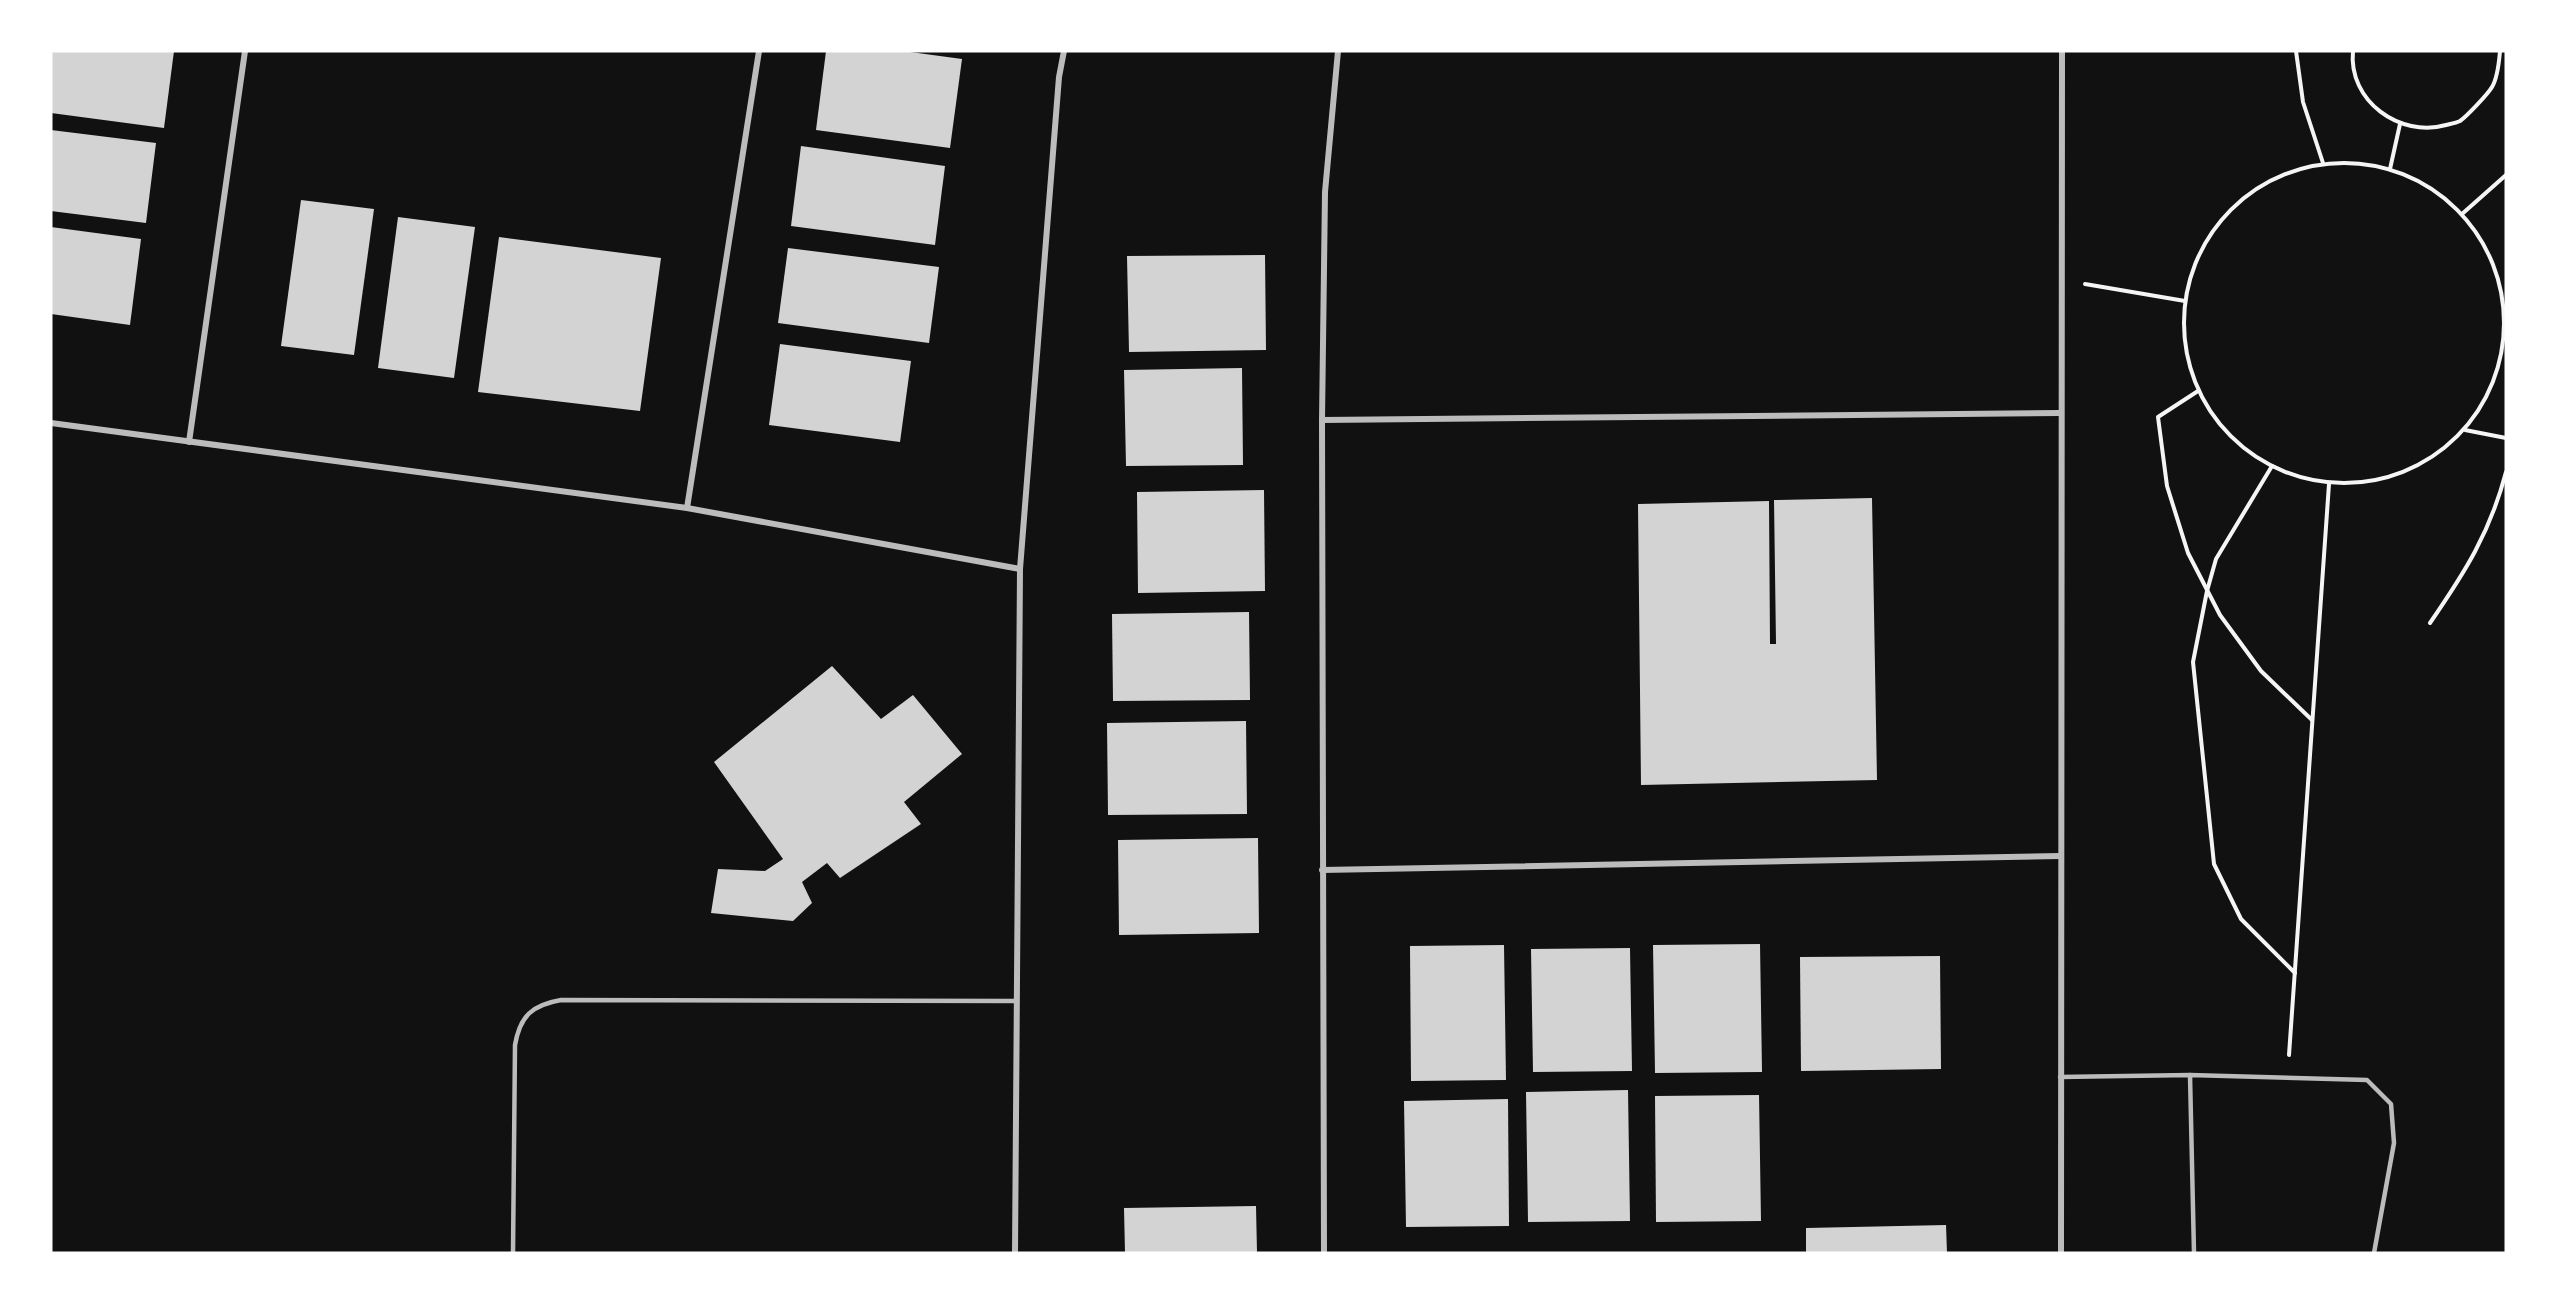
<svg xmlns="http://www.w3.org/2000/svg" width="2557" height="1304" viewBox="0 0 2557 1304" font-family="Poppins,sans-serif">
	<rect width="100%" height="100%" fill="#111"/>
	<g fill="#d3d3d3">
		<path d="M51,51H174L164,128L51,113Z"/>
		<path d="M826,51H903L962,59L950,148L816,130Z"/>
		<path d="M51,130L156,143L146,223L51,211Z"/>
		<path d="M801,146L945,166L935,245L791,226Z"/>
		<path d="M301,200L374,209L354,355L281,346Z"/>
		<path d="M398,217L475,227L454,378L378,368Z"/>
		<path d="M51,227L141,239L130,325L51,314Z"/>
		<path d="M499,237L661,258L640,411L478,392Z"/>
		<path d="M788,248L939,267L929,343L778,323Z"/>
		<path d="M1265,255L1266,350L1129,352L1127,256Z"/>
		<path d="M780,344L911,361L900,442L769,425Z"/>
		<path d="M1242,368L1243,465L1126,466L1124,370Z"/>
		<path d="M1264,490L1265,591L1138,593L1137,492Z"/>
		<path d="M1872,498L1877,780L1641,785L1638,504L1769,501L1770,644H1776L1774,500Z"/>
		<path d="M1249,612L1250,700L1113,701L1112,614Z"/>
		<path d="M832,666L881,719L913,695L962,754L904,802L921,824L840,878L827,863L802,882L812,903L793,921L711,913L718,869L765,871L783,859L714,762Z"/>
		<path d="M1246,721L1247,814L1108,815L1107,723Z"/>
		<path d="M1258,838L1259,933L1119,935L1118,840Z"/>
		<path d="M1760,944L1762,1072L1655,1073L1653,945Z"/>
		<path d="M1504,945L1506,1080L1411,1081L1410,946Z"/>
		<path d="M1630,948L1632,1071L1533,1072L1531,949Z"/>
		<path d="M1940,956L1941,1069L1801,1071L1800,957Z"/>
		<path d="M1628,1090L1630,1221L1528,1222L1526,1092Z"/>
		<path d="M1759,1095L1761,1221L1656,1222L1655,1096Z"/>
		<path d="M1508,1099L1509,1226L1406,1227L1404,1101Z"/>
		<path d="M1256,1206L1257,1253H1125L1124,1208Z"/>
		<path d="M1946,1225L1947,1253H1806V1228Z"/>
	</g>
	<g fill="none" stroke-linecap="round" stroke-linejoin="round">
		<g stroke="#f5f5f5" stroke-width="4">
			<path d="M2296,51L2303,102L2323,163"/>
			<path d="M2353,51C2348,101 2400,138 2446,125C2450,124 2456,123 2460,121C2466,117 2488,94 2492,87C2498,77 2499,62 2500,51"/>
			<circle cx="2344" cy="323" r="160"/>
			<path d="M2390,169L2400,124"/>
			<path d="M2462,214L2506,175"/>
			<path d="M2085,284L2185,301"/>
			<path d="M2198,391L2158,417L2167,486L2188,553L2220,615L2261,671L2312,720"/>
			<path d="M2465,430L2506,438"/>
			<path d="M2272,466L2216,559L2207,591L2193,662L2214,864L2241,919L2295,973"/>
			<path d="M2430,623C2465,572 2490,533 2506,472"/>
			<path d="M2289,1055L2329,484"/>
		</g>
		<g stroke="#bcbcbc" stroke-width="4.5">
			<path d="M2190,1075L2194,1253"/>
			<path d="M2060,1077L2190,1075L2367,1080L2391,1104L2394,1143L2374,1253"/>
			<path d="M513,1253L515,1045C520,1016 532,1005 561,1000L1016,1001"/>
		</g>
		<g stroke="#bcbcbc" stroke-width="6">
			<path d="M1322,420L2060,413"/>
			<path d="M51,423L687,508L1020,569"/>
			<path d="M189,442L245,51"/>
			<path d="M687,508L759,51"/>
			<path d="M1322,870L2060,856"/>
			<path d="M1015,1253L1020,569L1059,77L1064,51"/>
			<path d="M1324,1253L1322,420L1325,192L1338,51"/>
			<path d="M2061,1253L2062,51"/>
		</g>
	</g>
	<rect width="2557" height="1304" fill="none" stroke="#ffffff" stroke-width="105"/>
</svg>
